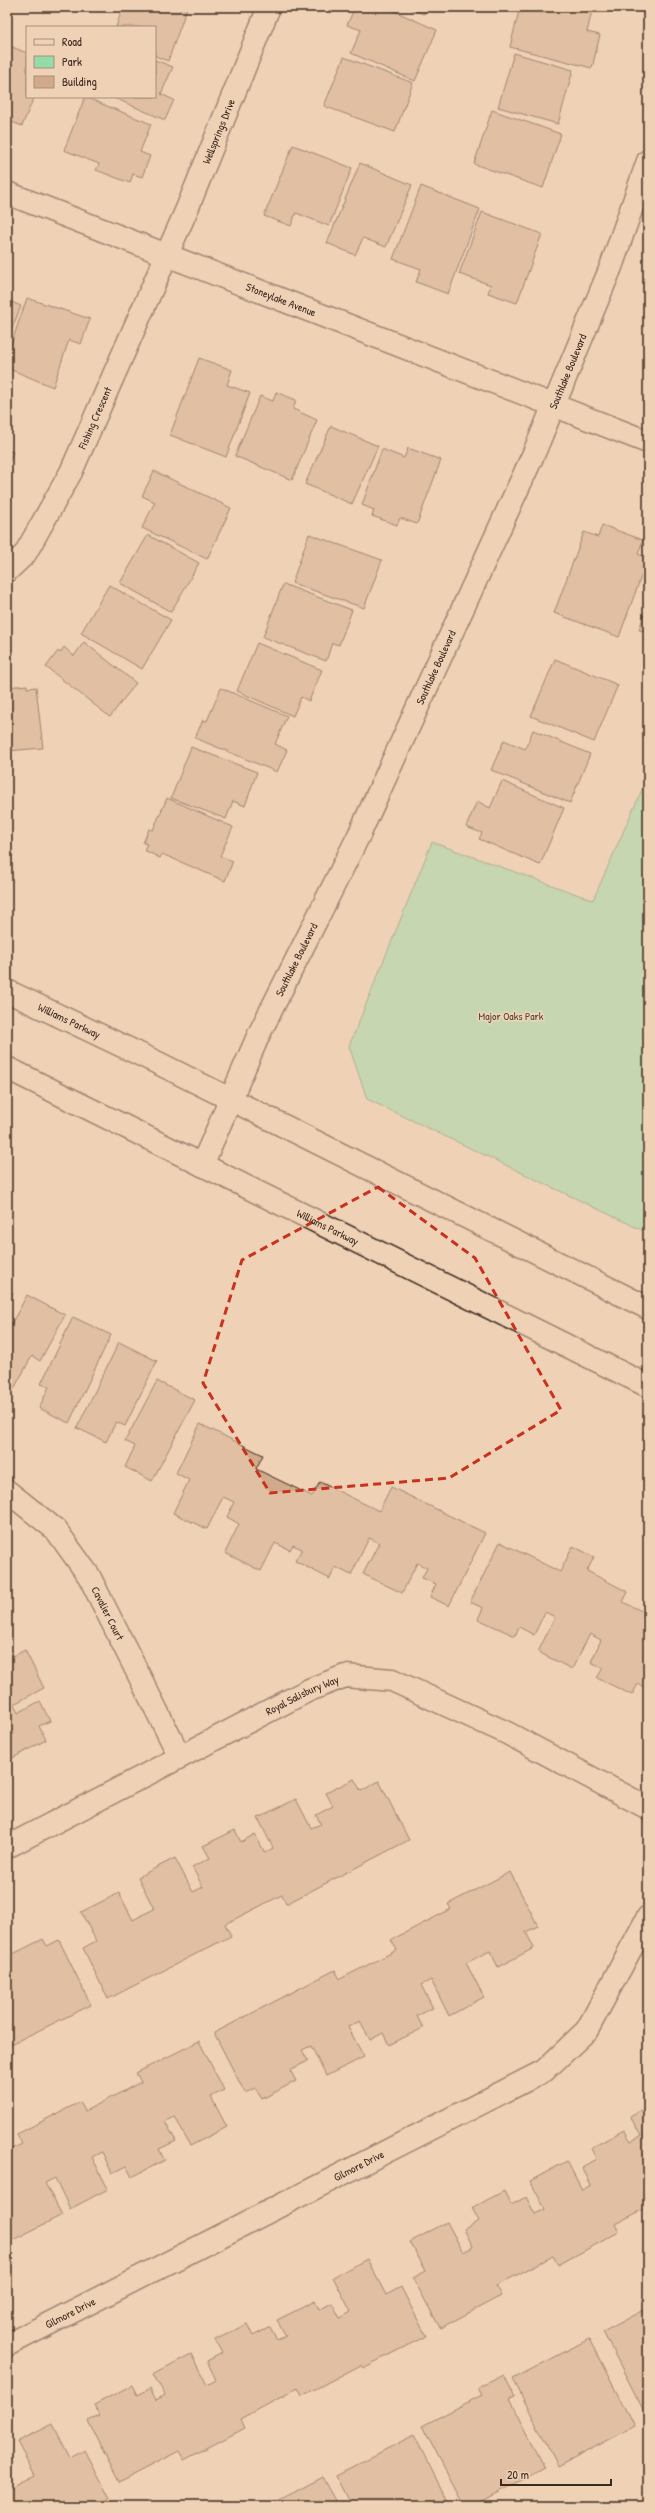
<svg xmlns="http://www.w3.org/2000/svg" width="655" height="2513" viewBox="0 0 655 2513" font-family="'Patrick Hand',sans-serif">
	<rect width="100%" height="100%" fill="#efd2b6"/>
	<filter id="ink" filterUnits="userSpaceOnUse"><feTurbulence type="fractalNoise" baseFrequency=".025" numOctaves="2"/><feDisplacementMap in="SourceGraphic" scale="8" xChannelSelector="R" yChannelSelector="G"/><feConvolveMatrix kernelMatrix="1 2 1 2 8 2 1 2 1" color-interpolation-filters="sRGB"/></filter>
	<g filter="url(#ink)">
		<path fill="#95dba9" stroke="#688264" d="M648,776V1233L367,1099L349,1046L432,842L593,900Z"/>
		<g fill="#d1a98b" stroke="#3b2a1e">
			<path d="M123,7L187,8L168,61L155,56V27H116Z"/>
			<path d="M355,7H385L437,30L415,81L351,53L361,30L347,25Z"/>
			<path d="M405,7H427L424,14Z"/>
			<path d="M520,7H576L592,11L587,32L600,35L592,68L510,47Z"/>
			<path d="M7,45L27,53V97H34L22,126L7,120Z"/>
			<path d="M514,53L573,70L558,124L498,107Z"/>
			<path d="M344,57L413,83L395,132L324,106Z"/>
			<path d="M155,60L173,67L161,94L174,100L165,120L112,97H155Z"/>
			<path d="M85,97L151,124L140,152L150,156L142,177L133,174L130,183L96,170L99,164L64,150Z"/>
			<path d="M492,110L561,134L543,188L474,164Z"/>
			<path d="M293,145L352,168L329,226L296,213L291,226L264,216Z"/>
			<path d="M360,163L412,185L386,247L363,238L355,255L327,243Z"/>
			<path d="M421,186L480,209L448,294L416,282L421,269L393,259Z"/>
			<path d="M482,212L542,234L517,303L488,293L491,285L459,274Z"/>
			<path d="M27,298L90,319L81,344L69,340L53,387L7,368V356Z"/>
			<path d="M7,300L21,306L7,341Z"/>
			<path d="M199,358L232,370L227,385L250,393L226,457L170,435Z"/>
			<path d="M276,392L296,400L293,409L317,420L292,480L235,456L260,396L273,401Z"/>
			<path d="M331,426L378,446L352,504L305,484Z"/>
			<path d="M408,448L441,460L417,524L400,518L397,525L372,516L374,510L362,505L382,449L404,458Z"/>
			<path d="M7,450L13,452L7,468Z"/>
			<path d="M154,471L231,508L207,559L142,528L155,502L142,496Z"/>
			<path d="M602,525L643,540L638,554L648,558L619,637L554,613L584,532L598,537Z"/>
			<path d="M309,534L382,560L364,608L292,583Z"/>
			<path d="M148,535L199,563L171,612L120,583Z"/>
			<path d="M283,584L352,610L339,645L332,643L326,661L263,637Z"/>
			<path d="M109,585L171,620L142,669L81,633Z"/>
			<path d="M648,601V632L639,630Z"/>
			<path d="M84,642L136,683L110,717L46,667L58,651L60,653L64,647L74,656Z"/>
			<path d="M257,643L322,670L309,701L301,697L293,716L237,691Z"/>
			<path d="M555,659L618,685L594,742L531,716Z"/>
			<path d="M27,685V688L36,687L43,748L7,751V687Z"/>
			<path d="M221,688L287,716L275,744L287,750L277,772L195,738L203,720L207,721Z"/>
			<path d="M533,730L590,754L570,803L491,770L504,740L525,749Z"/>
			<path d="M191,747L257,772L245,806L233,801L226,819L171,798Z"/>
			<path d="M502,781L564,808L540,865L479,839L482,833L466,827L477,801L490,808Z"/>
			<path d="M167,798L233,827L220,856L233,861L225,881L162,854L160,858L144,850L147,844L143,843L149,829L153,830Z"/>
			<path d="M7,1290L13,1293L7,1306Z"/>
			<path d="M27,1295L65,1315L40,1361L32,1356L11,1394L7,1392V1332Z"/>
			<path d="M73,1317L111,1335L69,1423L39,1408L49,1387L41,1384Z"/>
			<path d="M119,1342L157,1361L125,1426L116,1422L106,1442L77,1428Z"/>
			<path d="M157,1381L195,1400L152,1481L125,1467L135,1446L125,1441Z"/>
			<path d="M200,1424L263,1455L256,1469L312,1496L320,1482L379,1511L391,1487L485,1533L449,1606L430,1597L436,1584L422,1578L427,1568L417,1563L402,1593L363,1574L379,1543L369,1538L351,1575L335,1567L330,1579L295,1561L302,1549L293,1545L290,1550L275,1543L261,1571L225,1553L239,1524L227,1517L234,1502L223,1497L207,1529L173,1513L189,1480L176,1473Z"/>
			<path d="M500,1542L560,1572L573,1546L594,1557L587,1571L628,1592L623,1602L648,1614V1689L638,1684L632,1695L597,1678L603,1668L591,1662L601,1640L590,1634L572,1669L538,1652L555,1617L545,1612L534,1635L519,1627L515,1636L478,1619L483,1608L470,1602Z"/>
			<path d="M25,1650L44,1688L14,1704L18,1713L40,1701L50,1721L39,1726L46,1740L7,1761V1659Z"/>
			<path d="M354,1779L361,1791L379,1781L409,1840L286,1904L282,1895L225,1924L231,1936L108,1999L83,1948L96,1941L81,1912L119,1893L133,1920L154,1909L138,1877L175,1858L193,1892L203,1887L192,1867L210,1858L203,1846L235,1830L241,1842L255,1834L265,1853L273,1848L258,1818L296,1799L311,1828L321,1824L316,1815L333,1806L326,1793Z"/>
			<path d="M510,1872L538,1926L526,1932L534,1948L498,1967L490,1951L466,1963L484,1997L449,2016L431,1980L421,1985L433,2008L417,2016L423,2028L389,2045L383,2033L370,2040L360,2021L348,2027L364,2057L326,2076L311,2046L302,2050L308,2061L290,2070L296,2081L262,2099L255,2088L245,2093L214,2033L335,1970L340,1979L397,1950L391,1940L451,1909L448,1904Z"/>
			<path d="M43,1939L47,1946L59,1940L91,2005L7,2046V1957Z"/>
			<path d="M199,2041L224,2090L211,2097L227,2127L190,2146L175,2117L165,2121L176,2141L159,2149L165,2160L132,2177L126,2166L112,2173L102,2152L92,2157L108,2189L70,2209L55,2178L45,2183L62,2215L13,2240L7,2228V2151L22,2144L17,2134L80,2102L85,2111L141,2082L136,2073Z"/>
			<path d="M648,2106V2207L615,2224L619,2232L558,2265L553,2256L496,2286L501,2296L440,2328L413,2278L426,2271L410,2242L447,2222L463,2252L473,2247L464,2229L479,2221L472,2208L504,2191L511,2205L526,2197L535,2214L545,2209L530,2181L567,2161L582,2190L591,2185L582,2167L596,2159L591,2148L624,2130L631,2141L641,2136L630,2116Z"/>
			<path d="M367,2259L386,2295L401,2287L426,2336L363,2368L361,2365L302,2396L298,2388L241,2419L245,2428L184,2460L179,2451L119,2482L88,2421L100,2416L94,2405L132,2385L137,2395L150,2388L156,2400L165,2395L153,2374L191,2354L207,2385L216,2380L207,2361L222,2353L215,2340L247,2324L253,2336L270,2327L277,2340L286,2336L277,2320L315,2301L319,2310L332,2303L340,2318L351,2312L333,2277Z"/>
			<path d="M648,2308V2419L603,2332Z"/>
			<path d="M589,2339L634,2426L558,2466L513,2379Z"/>
			<path d="M504,2375L515,2397L510,2399L545,2468L473,2506H464L422,2426L482,2395L478,2388Z"/>
			<path d="M53,2424L70,2458L85,2450L110,2498L95,2506H7V2479L11,2487L35,2475L17,2442Z"/>
			<path d="M414,2435L450,2506H352L336,2475Z"/>
			<path d="M323,2477L339,2506H268Z"/>
		</g>
		<g fill="none" stroke-linecap="round" stroke-linejoin="round">
			<defs>
				<g id="street">
					<path id="s1" d="M7,193L648,442"/>
					<path id="s2" d="M7,571L25,554L71,472L187,209L269,7"/>
					<path id="s3" d="M7,1491L56,1530L89,1576L180,1757"/>
					<path id="s4" d="M7,1847L309,1690L345,1676L392,1680L507,1733L648,1808"/>
					<path id="s5" d="M7,2345L544,2071L587,2030L648,1917"/>
				</g>
				<g id="secondary">
					<path id="s6" d="M7,991L156,1062L648,1308"/>
					<path id="s7" d="M7,1068L648,1386"/>
					<path id="s8" d="M202,1165L259,1034L359,835L534,453L611,267L648,161"/>
				</g>
			</defs>
			<use href="#street" stroke="#3b2a1e" stroke-width="25"/>
			<use href="#secondary" stroke="#3b2a1e" stroke-width="25"/>
			<use href="#street" stroke="#efd2b6" stroke-width="22"/>
			<use href="#secondary" stroke="#efd2b6" stroke-width="22"/>
		</g>
	</g>
	<path d="M0 0H655V2513H0ZM378,1187L475,1258L561,1410L449,1478L270,1493L203,1383L242,1260Z" fill="#efd2b6" fill-opacity=".55" fill-rule="evenodd"/>
	<path fill="none" stroke="#c8321e" stroke-width="3" stroke-dasharray="8 5" stroke-linejoin="round" d="M378,1187L475,1258L561,1410L449,1478L270,1493L203,1383L242,1260Z"/>
	<g text-anchor="middle" stroke-width="3.5" stroke-linejoin="round" paint-order="stroke">
		<g font-size="11" fill="#3b2a1e" stroke="#efd2b6">
			<text dy="4" stroke="none"><textPath href="#s2" startOffset="490">Wellsprings Drive</textPath></text>
			<text dy="4" stroke="none"><textPath href="#s1" startOffset="294">Stoneylake Avenue</textPath></text>
			<text dy="4" stroke="none"><textPath href="#s8" startOffset="874">Southlake Boulevard</textPath></text>
			<text dy="4" stroke="none"><textPath href="#s2" startOffset="178">Fishing Crescent</textPath></text>
			<text dy="4" stroke="none"><textPath href="#s8" startOffset="550">Southlake Boulevard</textPath></text>
			<text dy="4" stroke="none"><textPath href="#s8" startOffset="226">Southlake Boulevard</textPath></text>
			<text dy="4" stroke="none"><textPath href="#s6" startOffset="69">Williams Parkway</textPath></text>
			<text dy="4" stroke="none"><textPath href="#s7" startOffset="358">Williams Parkway</textPath></text>
			<text dy="4" stroke="none"><textPath href="#s3" startOffset="161">Cavalier Court</textPath></text>
			<text dy="4" stroke="none"><textPath href="#s4" startOffset="332">Royal Salisbury Way</textPath></text>
			<text dy="4" stroke="none"><textPath href="#s5" startOffset="395">Gilmore Drive</textPath></text>
			<text dy="4" stroke="none"><textPath href="#s5" startOffset="71">Gilmore Drive</textPath></text>
		</g>
		<g font-size="11" fill="#484533" stroke="#efd2b6">
			<text x="511" y="1020">Major Oaks Park</text>
		</g>
	</g>
	<rect width="655" height="2513" fill="none" stroke="#efd2b6" stroke-width="24"/>
	<rect x="12" y="12" width="631" height="2489" fill="none" stroke="#3b2a1e" stroke-width="1.5" filter="url(#ink)"/>
	<rect x="26" y="26" width="130" height="72" fill="#efd2b6" stroke="#a78f79"/>
	<rect x="34" y="39" width="20" height="6" fill="#efd2b6" stroke="#a78f79"/>
	<text x="62" y="46" font-size="12" fill="#3b2a1e">Road</text>
	<rect x="34" y="56" width="20" height="12" fill="#95dba9" stroke="#a78f79"/>
	<text x="62" y="66" font-size="12" fill="#3b2a1e">Park</text>
	<rect x="34" y="76" width="20" height="12" fill="#d1a98b" stroke="#a78f79"/>
	<text x="62" y="86" font-size="12" fill="#3b2a1e">Building</text>
	<path d="M501 2479v6h110v-6" fill="none" stroke="#3b2a1e" stroke-width="2"/>
	<text x="507" y="2479" font-size="12" fill="#3b2a1e" stroke="#efd2b6" stroke-width="3" paint-order="stroke">20 m</text>
</svg>
